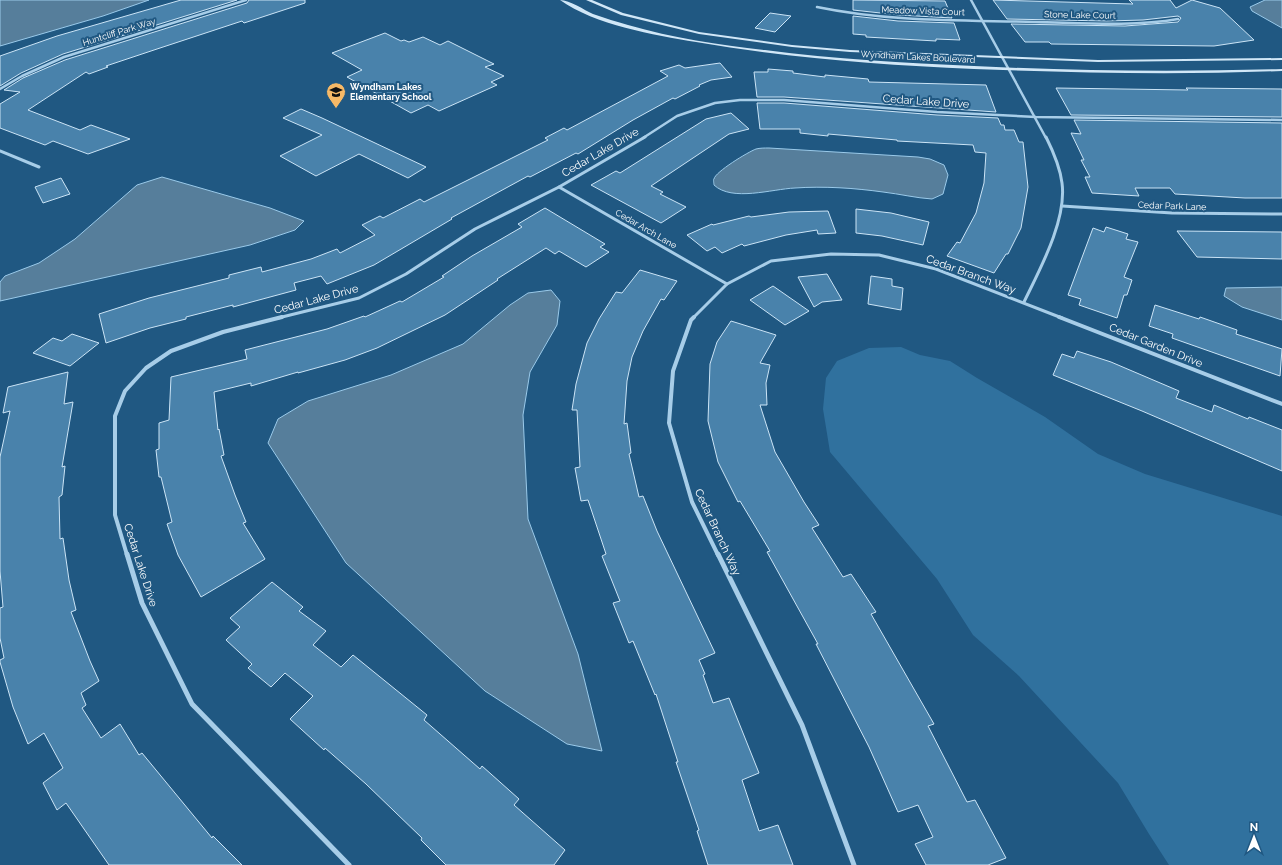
<svg xmlns="http://www.w3.org/2000/svg" width="1282" height="865" viewBox="0 0 1282 865" font-family="Raleway,sans-serif">
	<rect width="100%" height="100%" fill="#205882"/>
	<path fill="#30719e" d="M901,347L920,355L950,361L977,378L1045,417L1098,454L1145,474L1282,516V865H1169L1149,834L1118,783L1019,676L973,635L937,579L830,452L823,409L826,378L837,361L869,348Z"/>
	<g fill="#567e9b" stroke="#9acaea">
		<path d="M0,0H149L103,16L0,46Z"/>
		<path d="M1265,0H1282V28L1252,11L1250,7Z"/>
		<path d="M769,148L918,157L930,159L944,165L948,175L943,194L932,199C916,198 900,194 883,192C854,188 824,186 795,188C772,189 732,202 714,185C714,184 713,179 714,179C715,172 748,152 756,149C760,148 764,148 769,148Z"/>
		<path d="M162,177L270,208L304,221L295,230L250,245L0,301V282L5,276L39,263L75,239L137,185Z"/>
		<path d="M1282,287V320L1242,307L1224,296L1226,288Z"/>
		<path d="M551,290L560,301L557,325L530,372L523,415L528,519L578,654L602,751L567,744L485,691L346,563L268,443L278,419L308,401L391,375L463,344L510,305L528,293Z"/>
	</g>
	<g fill="#4982ab" stroke="#cbe4f6">
		<path d="M181,0H237L63,54L21,73L0,86V56L57,36Z"/>
		<path d="M249,0H305V3L244,23L242,21L157,49L106,66L108,67L89,74L86,72L28,110L80,130L91,125L130,139L88,154L53,141L45,145L0,128V104L20,92L4,90L23,78L65,60L247,3Z"/>
		<path d="M853,0L945,1L952,18L899,15L853,10Z"/>
		<path d="M993,0L1133,4L1129,0H1170L1176,8L1192,0L1220,8L1254,40L1214,46L1051,44L1049,42H1025L1011,24L1125,26L1178,22L1181,18L1178,16L1143,20L1107,21L1007,19Z"/>
		<path d="M770,13L791,16L775,32L755,28Z"/>
		<path d="M853,16L898,21L954,23L960,40L936,39V41L866,37V35L853,34Z"/>
		<path d="M385,33L401,41L404,40L409,42L423,37L440,45L448,41L494,64L485,67L504,76L491,82L497,85L439,111L428,105L411,113L347,77L362,70L332,53Z"/>
		<path d="M720,63L732,77L711,80L699,85L700,86L675,99L673,98L633,120L578,154L576,153L530,177L528,176L451,218L452,219L374,265L327,284L321,276L294,283L296,290L233,307V305L186,317V319L150,328L106,343L99,314L149,298L229,278V275L261,267L262,272L311,259L337,249L340,253L375,235L362,225L380,216L383,218L420,199L424,202L548,140L545,138L564,128L567,130L668,76L660,71L679,65L685,68Z"/>
		<path d="M768,69L793,71V73L825,77V75L868,79L869,82L986,85L996,112L784,97H757L754,72H768Z"/>
		<path d="M1056,88L1188,90L1186,88L1282,89V117L1071,115Z"/>
		<path d="M757,103H784L937,115L998,118L1001,125H1004L1005,130H1014L1019,142H1023L1028,187L1021,228L1008,254H1006L994,273L947,256L957,242L960,243L976,213L984,183L986,153L975,152L973,145L897,141V140L828,134V136L800,133V129H760Z"/>
		<path d="M301,109L322,118L426,167L408,178L359,154L316,176L280,156L322,135L283,118Z"/>
		<path d="M731,113L749,129L729,134L651,186L663,192L660,194L686,207L661,223L591,185L616,171L620,173L706,119Z"/>
		<path d="M1074,120L1282,123V198H1245L1175,194L1170,188H1135L1139,196L1092,193L1085,177H1090L1081,160H1084L1071,133L1081,134Z"/>
		<path d="M61,178L70,194L43,203L35,187Z"/>
		<path d="M545,208L605,244L600,247L609,252L586,267L559,251L555,254L546,248L497,279L498,280L445,315L377,348L345,360L298,373V372L251,386V383L214,392L218,430L219,429L224,455L221,456L235,495L246,522L243,523L265,559L201,597L178,555L167,524L172,522L161,477H159L156,450L159,449V423L169,420L171,377L247,359L245,350L327,329L364,316L365,317L400,301L402,302L444,277L442,276L472,256L522,227L518,224Z"/>
		<path d="M856,209L891,213L929,222L923,245L882,236L856,233Z"/>
		<path d="M828,211L836,233L818,234L817,230L786,235L744,246L742,244L722,253L715,247L707,251L687,235L712,224L713,225L749,216L751,217L789,212Z"/>
		<path d="M1106,227L1128,234L1126,239L1138,242L1124,277L1132,280L1127,295H1124L1117,318L1079,305L1081,299L1068,295L1093,228L1104,232Z"/>
		<path d="M1177,231L1282,232V259L1197,257Z"/>
		<path d="M640,270L677,281L664,300L661,299L643,331L632,357L627,381L624,424L627,423L631,453L629,454L639,497L643,496L657,531L715,653L699,660L705,674L703,675L713,703L729,698L759,773L742,780L759,831L778,825L793,865H708L697,831L699,830L676,762H678L656,694L655,695L633,641L629,643L613,603L620,601L602,556L606,554L588,500L581,501L575,468L580,467L577,410H572L576,384L587,343L599,319L616,292L622,293Z"/>
		<path d="M827,274L842,300L822,302L814,307L798,277Z"/>
		<path d="M871,276L892,279V286L903,288L901,310L868,304Z"/>
		<path d="M773,286L809,311L785,325L750,300Z"/>
		<path d="M1155,305L1199,319L1200,317L1237,330L1236,334L1282,349L1280,376L1172,338L1173,334L1149,326Z"/>
		<path d="M731,321L776,335L760,363L770,365L766,383L767,405H760L775,452L804,502L819,525L812,528L843,577L851,574L876,612L871,614L934,724L928,726L967,802L975,800L1006,858L988,865H926L915,844L933,837L918,805L898,812L869,747L816,644H818L767,552L770,551L740,501L738,502L718,462L708,421L710,364L717,342Z"/>
		<path d="M72,334L99,343L70,366L33,353L53,338L62,341Z"/>
		<path d="M1077,351L1111,362L1179,391L1176,398L1212,412L1214,405L1248,419L1249,417L1282,430V471L1142,411L1053,375L1062,354L1074,358Z"/>
		<path d="M68,372L64,404L73,402L62,467L65,466L62,495L59,497L60,539L63,538L69,580L76,610L71,612L90,661L99,681L81,693L86,705L82,708L101,738L120,724L139,755L142,753L212,838L213,836L242,865H109L66,803L57,810L43,783L63,768L44,733L28,744L13,707L0,662V660L4,658L0,638V608L3,607L0,571V457L10,411L3,413L8,387Z"/>
		<path d="M272,582L303,607L299,611L326,631L313,645L341,667L353,655L427,715L424,720L480,769L482,766L519,799L514,805L565,850L554,865H446L421,840L422,838L366,784L325,748L324,750L290,719L313,696L285,673L271,687L248,668L252,664L226,640L240,627L230,618Z"/>
	</g>
	<g fill="none" stroke-linecap="round" stroke-linejoin="round">
		<g stroke="#a7cde8" stroke-width="2.5">
			<path d="M971,0L1046,138"/>
			<path d="M817,7C889,22 962,20 1035,22C1082,23 1132,27 1178,19"/>
			<path d="M0,89L22,76L64,57L246,0"/>
			<path d="M643,138L677,116L715,103L740,100H784L937,112L1036,117L1282,120"/>
		</g>
		<g stroke="#a7cde8" stroke-width="3">
			<path d="M0,151L39,167"/>
			<path d="M559,187L727,284"/>
			<path d="M1062,206L1172,213L1282,214"/>
			<path d="M1024,302C1040,269 1067,220 1062,183C1060,167 1053,151 1046,137"/>
			<path d="M278,318L359,298L406,274L475,229L559,187L645,137"/>
			<path d="M693,318L727,284L771,261L831,254L879,255L936,269L1062,318"/>
		</g>
		<g stroke="#a7cde8" stroke-width="4">
			<path d="M694,317L691,320L673,371L669,423L692,502L718,555"/>
			<path d="M1059,317L1282,404"/>
			<path d="M127,555L115,515V416L125,391L146,368L171,351L223,332L282,317"/>
		</g>
		<g stroke="#a7cde8" stroke-width="5">
			<path d="M127,554L142,603L192,704L349,865"/>
			<path d="M718,554L802,725L854,865"/>
		</g>
		<g fill="#d1e7f7" fill-rule="evenodd">
			<path d="M560,0C570,0 584,10 593,14C605,18 617,22 628,25C673,38 720,45 765,50C835,59 904,63 974,66C1077,71 1179,72 1282,69V71C1179,75 1076,73 974,69C880,65 788,58 696,42C654,35 595,25 560,0Z"/>
			<path d="M586,0H592L623,13L699,32L792,45L850,50L1098,60L1282,58V60L1098,62L850,52L792,47L699,34L621,15Z"/>
		</g>
	</g>
	<defs>
		<symbol id="school-pin" viewBox="-11 -11 22 30"><path d="M0 17L-7.5 6A9.5 9.5 0 1 1 7.5 6Z" fill="#f6b967" stroke="#205882"/><path d="M0-5L7-2L0 1L-7-2ZM-4 1L0 2.5L4 1V4Q0 6-4 4Z" fill="#111"/></symbol>
	</defs>
	<g fill-rule="evenodd">
		<use href="#school-pin" x="325" y="81" width="22" height="30"/>
	</g>
	<g text-anchor="middle" stroke-width="4" stroke-linejoin="round" paint-order="stroke">
		<g font-size="9" fill="#fff" stroke="#205882">
			<text transform="translate(923 11) rotate(2)" y="3">Meadow Vista Court</text>
			<text transform="translate(1080 15) rotate(1)" y="3">Stone Lake Court</text>
			<text transform="translate(119 32) rotate(-17)" y="3">Huntcliff Park Way</text>
			<text transform="translate(918 57) rotate(3)" y="3">Wyndham Lakes Boulevard</text>
			<text transform="translate(1172 206) rotate(2)" y="3">Cedar Park Lane</text>
			<text transform="translate(646 229) rotate(30)" y="3">Cedar Arch Lane</text>
		</g>
		<g font-size="9" font-weight="bold" fill="#fff" stroke="#205882" text-anchor="start">
			<text x="350" y="90">Wyndham Lakes<tspan x="350" dy="10">Elementary School</tspan></text>
		</g>
		<g font-size="11" fill="#fff" stroke="#205882">
			<text transform="translate(926 101) rotate(4)" y="4">Cedar Lake Drive</text>
			<text transform="translate(600 152) rotate(-30)" y="4">Cedar Lake Drive</text>
			<text transform="translate(971 274) rotate(20)" y="4">Cedar Branch Way</text>
			<text transform="translate(316 299) rotate(-15)" y="4">Cedar Lake Drive</text>
			<text transform="translate(1156 345) rotate(22)" y="4">Cedar Garden Drive</text>
			<text transform="translate(718 532) rotate(65)" y="4">Cedar Branch Way</text>
			<text transform="translate(141 565) rotate(72)" y="4">Cedar Lake Drive</text>
		</g>
	</g>
	<g transform="translate(1254 837)" stroke="#205882" stroke-width="3" paint-order="stroke">
	<path d="M0-3L7 15L0 10L-7 15Z" fill="#ffffff"/>
	<text y="-6" font-size="11" font-weight="bold" text-anchor="middle" fill="#ffffff">N</text>
	</g>
</svg>
